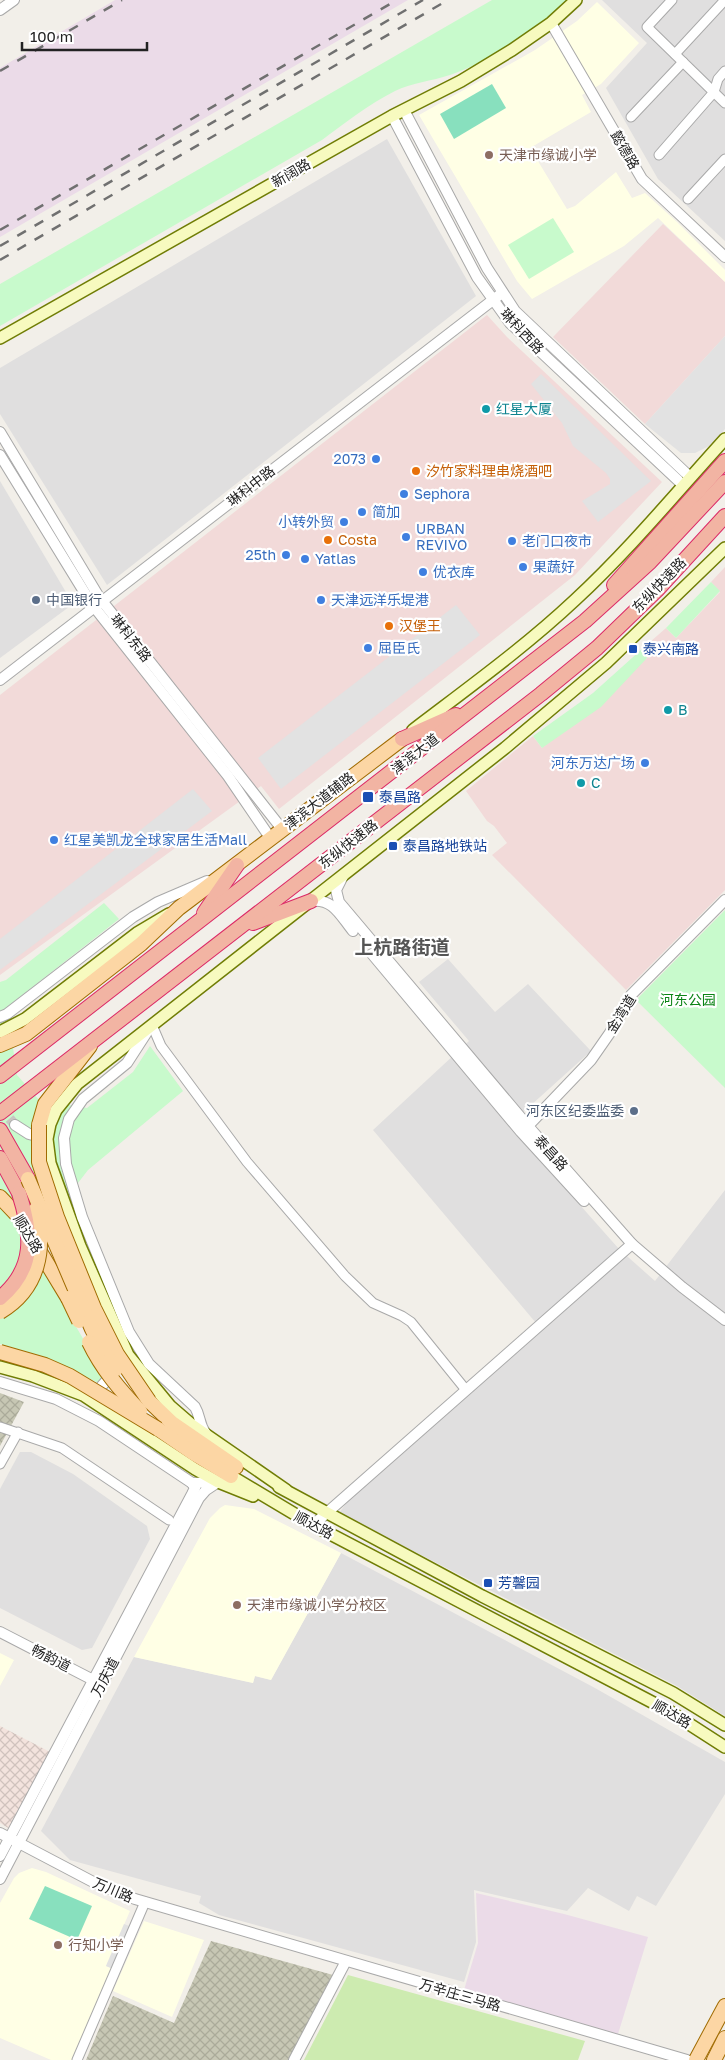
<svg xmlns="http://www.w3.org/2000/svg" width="725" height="2060" viewBox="0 0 725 2060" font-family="'Golos Text','Noto Sans SC',sans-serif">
	<defs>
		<pattern id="military-cross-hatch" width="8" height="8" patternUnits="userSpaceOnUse" patternTransform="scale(1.25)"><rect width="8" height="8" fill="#f3e3dd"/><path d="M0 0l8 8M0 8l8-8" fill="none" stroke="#d0c2bd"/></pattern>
		<pattern id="construction-cross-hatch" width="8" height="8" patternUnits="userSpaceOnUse" patternTransform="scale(1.25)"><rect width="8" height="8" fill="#c7c7b4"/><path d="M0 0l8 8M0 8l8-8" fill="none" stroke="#abab9a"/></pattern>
	</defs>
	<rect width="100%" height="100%" fill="#f2efe9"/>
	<g fill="#e0dfdf">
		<path d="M602,0H725V241L658,179L606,88L647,43Z"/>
		<path d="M387,139L476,296L107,585L0,414V368Z"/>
		<path d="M0,481L73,604L0,658Z"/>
		<path d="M448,959L495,1012L528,984L591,1051L509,1125L619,1249L655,1281L725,1190V1716L677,1686L339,1513L377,1462L536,1323L373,1130L469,1041L419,982Z"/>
		<path d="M20,1452H31L73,1474L147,1526L150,1539L92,1648L82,1650L0,1608V1489Z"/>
		<path d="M341,1553L595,1688L725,1762V1794L656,1906L637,1896L629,1911L588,1888L567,1911L474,1890L476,1942L464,1982L219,1915L199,1903L201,1896L70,1860L41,1831L134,1657L253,1683L255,1676L271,1680Z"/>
	</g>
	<g fill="#f2dad9">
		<path d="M663,224L725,282V336L645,424L553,337Z"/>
		<path d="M487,315L507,337L662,482L575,575L279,809L261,786L0,975V695Z"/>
		<path d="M725,567V890L626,990L492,855L507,843L494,826L487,821L466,791L533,736L542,748L647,658L642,649L666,628L676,638L720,592L711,582Z"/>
	</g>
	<g fill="#ebdbe8">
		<path d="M115,0H408L0,237V68Z"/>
		<path d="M476,1893L564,1914L648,1937L618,2034L464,1990L478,1943Z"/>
	</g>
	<g fill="#ffffe5">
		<path d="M597,2L639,43L601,84L582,95L591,112L530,148L567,209L575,206L616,172L632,198L645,193L677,222L725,270V282L658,218L624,246L532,299L517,281L419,115L535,50L577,21Z"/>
		<path d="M225,1505L254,1509L341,1553L271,1680L255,1676L253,1683L134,1657L210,1518L220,1508Z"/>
		<path d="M0,1653L14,1660L0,1686Z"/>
		<path d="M32,1868L46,1872L130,1911L106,1966L113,1969L72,2060H51L0,2038V1903L14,1878L19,1873Z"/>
		<path d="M144,1921L204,1940L172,2017L113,1991Z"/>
	</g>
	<path fill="url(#military-cross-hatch)" d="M0,1726L52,1753L10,1829L0,1823Z"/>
	<g fill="url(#construction-cross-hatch)">
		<path d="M0,1393L24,1402L0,1446Z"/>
		<path d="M211,1941L333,1975L288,2060H86L113,1996L174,2023Z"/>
	</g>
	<path fill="#cdebb0" d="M348,1975L585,2041L578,2060H304Z"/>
	<g fill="#c8facc">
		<path d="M492,0H569C537,30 491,61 450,75C432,81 411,83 395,91C369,104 345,123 322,140L0,326V284Z"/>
		<path d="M553,218L574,252L529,279L508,245Z"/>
		<path d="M711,582L720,591L676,638L666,628Z"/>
		<path d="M642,649L647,658L601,707L542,748L533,736L593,693Z"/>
		<path d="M104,903L119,919L7,1007L17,1075L39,1100L87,1108L133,1072L150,1046L183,1091L88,1170L41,1231L71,1318L113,1390L45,1357L0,1344V982L6,980Z"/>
		<path d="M725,910V1088L636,1000Z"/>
	</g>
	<g fill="#88e0be">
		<path d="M492,84L506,108L454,139L440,114Z"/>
		<path d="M45,1886L92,1906L77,1940L29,1919Z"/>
	</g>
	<g fill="#e2e2e2">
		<path d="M725,336V429L709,446L695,453H681L645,424Z"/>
		<path d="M541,374L651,481L598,522L582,501L610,484V479L606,473L573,446L562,423L531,384Z"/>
		<path d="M456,605L480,635L281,789L258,758Z"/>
		<path d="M193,789L212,811L0,970V939Z"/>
		<path d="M124,1924L132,1927L113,1969L106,1966Z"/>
	</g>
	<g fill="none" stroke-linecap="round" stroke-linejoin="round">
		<path stroke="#c8c6c1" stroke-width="10" stroke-dasharray="10 5" stroke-linecap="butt" d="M0,1107L15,1125"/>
		<defs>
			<g id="minor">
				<path d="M672,0L647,27L725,103"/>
				<path d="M675,54L725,0"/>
				<path d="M631,117L683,62"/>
				<path d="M659,155L714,92L718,79L725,71"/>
				<path d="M688,199L725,159"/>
				<path d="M152,1025L161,1046L247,1162L345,1276L373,1303L402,1316L411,1322L466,1390"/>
				<path d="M0,1427L62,1448L169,1520"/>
				<path d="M0,1464L18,1432"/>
				<path d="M77,2060L145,1902"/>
			</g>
			<g id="tertiary">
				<path d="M0,10L14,0"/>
				<path d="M551,23L642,179L725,257"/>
				<path d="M404,110L487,268L515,311L690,477"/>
				<path d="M392,116L477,277L510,323L683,485"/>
				<path d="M0,432L99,597L282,829"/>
				<path d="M0,455L91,603L228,776L271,839"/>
				<path d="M0,680L502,293"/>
				<path d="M343,876L336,890L339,902L528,1126L632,1244L682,1287L725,1320"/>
				<path d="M311,901C333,898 340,915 353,931"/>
				<path d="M372,954L521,1132L584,1201"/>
				<path d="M0,1017L7,1014L133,917L158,902L207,881"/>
				<path d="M149,1029L127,1063L83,1099L69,1119L64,1138L66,1164L82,1217L129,1332L149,1364L195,1407C201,1417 198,1423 206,1434"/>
				<path d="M15,1125L29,1134L44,1138"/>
				<path d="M524,1130L591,1060L614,1027L631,995L725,900"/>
				<path d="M0,1382L56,1399L99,1421L192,1483L217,1482"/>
				<path d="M92,1397L114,1372"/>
				<path d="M313,1525L632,1244"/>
				<path d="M0,1632L99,1683"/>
				<path d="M0,1833L97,1884L135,1899L687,2060"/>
				<path d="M0,1856L192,1494L195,1488L192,1483"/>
				<path d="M0,1879L199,1498L206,1490L218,1482"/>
				<path d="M294,2060L346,1961"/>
			</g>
			<g id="secondary">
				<path d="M0,338L392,116L461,81L512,50L551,23L576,0"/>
				<path d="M413,730C468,688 525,647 575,600C629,550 676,493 725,439"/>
				<path d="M0,1032L25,1019L137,933L169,914"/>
				<path d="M0,1367L33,1376L83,1395L195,1469L218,1482L253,1496"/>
				<path d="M231,1476L313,1525L669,1711L725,1747"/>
				<path d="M279,1487L482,1596L673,1693L725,1725"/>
				<path d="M286,1490L192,1425L170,1406L128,1355L80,1246L50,1163L47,1139L50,1124L56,1110L77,1084L505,748L606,663L725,548"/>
			</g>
			<g id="primary">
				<path d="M0,1045L26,1034L141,944L179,908L402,739"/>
				<path d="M39,1125L45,1104L90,1046"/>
				<path d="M0,1197L19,1217L68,1298"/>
				<path d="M149,1401L172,1423L236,1467"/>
				<path d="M158,1429L193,1453L231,1476"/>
				<path d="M696,2060L725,2006"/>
				<path d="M714,2060L725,2038"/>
			</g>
			<g id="trunk">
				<path d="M614,585L725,461"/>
				<path d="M402,739L456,715"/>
				<path d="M204,913L237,865"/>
				<path d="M253,923L311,901"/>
				<path d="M0,1076L585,621L650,562L725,482"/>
				<path d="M0,1113L541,694L597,648L657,590L725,516"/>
				<path d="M0,1130L28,1179"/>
				<path d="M0,1158L19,1193"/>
			</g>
		</defs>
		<use href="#minor" stroke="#a9a9a9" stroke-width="11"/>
		<use href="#tertiary" stroke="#a9a9a9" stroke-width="12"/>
		<use href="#secondary" stroke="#707d05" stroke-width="14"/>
		<use href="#primary" stroke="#a06b00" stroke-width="16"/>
		<use href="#trunk" stroke="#dc2a67" stroke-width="16"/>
		<use href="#minor" stroke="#fff" stroke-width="9"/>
		<use href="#tertiary" stroke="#fff" stroke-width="10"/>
		<use href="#secondary" stroke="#f7fabf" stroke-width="11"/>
		<use href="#primary" stroke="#fcd6a4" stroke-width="14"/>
		<use href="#trunk" stroke="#f2b4a3" stroke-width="14"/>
		<g stroke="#707070" stroke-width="2.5" stroke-dasharray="10 10" stroke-linecap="butt">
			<path d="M0,71L122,0"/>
			<path d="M0,230L397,0"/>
			<path d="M0,246L423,0"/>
			<path d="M0,260L448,0"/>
		</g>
		<defs>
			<g id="primary-bridge">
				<path d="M39,1125V1162L57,1217L94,1308L117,1354L149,1401"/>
				<path d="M28,1179L92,1329L103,1351L116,1369"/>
				<path d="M68,1298L79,1321"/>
				<path d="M0,1312C39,1289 46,1249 36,1209"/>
				<path d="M89,1342C102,1369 120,1390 140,1411"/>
				<path d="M0,1352L45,1365L70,1376L158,1429"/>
			</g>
			<path id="trunk-bridge" d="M0,1298C36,1268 32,1234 19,1193"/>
		</defs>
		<use href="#primary-bridge" stroke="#a06b00" stroke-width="16" stroke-linecap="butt"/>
		<use href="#trunk-bridge" stroke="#dc2a67" stroke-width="16" stroke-linecap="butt"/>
		<use href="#primary-bridge" stroke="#fcd6a4" stroke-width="14"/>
		<use href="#trunk-bridge" stroke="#f2b4a3" stroke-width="14"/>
	</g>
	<g fill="#8d6e63" stroke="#fff" stroke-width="2">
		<circle cx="489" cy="155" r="5"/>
		<circle cx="237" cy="1605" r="5"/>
		<circle cx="58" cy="1945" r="5"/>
	</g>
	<g fill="#0f9aa8" stroke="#fff" stroke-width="2">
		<circle cx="486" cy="409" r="5"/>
		<circle cx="668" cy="710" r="5"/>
		<circle cx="581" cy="783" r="5"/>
	</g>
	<g fill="#3f7fe0" stroke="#fff" stroke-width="2">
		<circle cx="376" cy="459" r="5"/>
		<circle cx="404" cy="494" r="5"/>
		<circle cx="362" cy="512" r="5"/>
		<circle cx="344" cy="522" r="5"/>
		<circle cx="406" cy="537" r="5"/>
		<circle cx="512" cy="541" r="5"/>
		<circle cx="286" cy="555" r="5"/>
		<circle cx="305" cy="559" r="5"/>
		<circle cx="523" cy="567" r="5"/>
		<circle cx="423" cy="572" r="5"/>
		<circle cx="321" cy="600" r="5"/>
		<circle cx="368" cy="648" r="5"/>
		<circle cx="645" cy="763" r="5"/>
		<circle cx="54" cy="840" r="5"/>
	</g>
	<g fill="#e8710a" stroke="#fff" stroke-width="2">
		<circle cx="416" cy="471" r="5"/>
		<circle cx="328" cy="540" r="5"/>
		<circle cx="389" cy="626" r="5"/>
	</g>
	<g fill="#5c6f8a" stroke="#fff" stroke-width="2">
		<circle cx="36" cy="600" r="5"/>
		<circle cx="634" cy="1111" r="5"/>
	</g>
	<g fill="#1a4fb4" stroke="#fff" stroke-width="2">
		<rect x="628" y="644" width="10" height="10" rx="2.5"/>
		<rect x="362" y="791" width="12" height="12" rx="2.5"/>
		<rect x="388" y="841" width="10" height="10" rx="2.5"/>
		<rect x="483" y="1578" width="10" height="10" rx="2.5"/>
	</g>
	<g text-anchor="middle" stroke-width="4.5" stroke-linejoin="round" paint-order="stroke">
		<g font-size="14" fill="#222" stroke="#fff">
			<text transform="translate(625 150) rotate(60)" y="5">懿德路</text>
			<text transform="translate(291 173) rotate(-30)" y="5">新阔路</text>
			<text transform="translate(522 331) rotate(47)" y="5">琳科西路</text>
			<text transform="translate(251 486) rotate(-38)" y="5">琳科中路</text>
			<text transform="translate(659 585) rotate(-46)" y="5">东纵快速路</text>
			<text transform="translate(131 638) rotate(52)" y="5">琳科东路</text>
			<text transform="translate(415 754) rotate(-38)" y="5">津滨大道</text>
			<text transform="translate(319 801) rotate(-38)" y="5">津滨大道辅路</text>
			<text transform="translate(348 844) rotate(-38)" y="5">东纵快速路</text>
			<text transform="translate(621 1014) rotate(-58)" y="5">金湾道</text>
			<text transform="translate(551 1153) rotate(48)" y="5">泰昌路</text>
			<text transform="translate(28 1234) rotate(59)" y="5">顺达路</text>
			<text transform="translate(314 1525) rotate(28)" y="5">顺达路</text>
			<text transform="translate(51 1658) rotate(27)" y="5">畅韵道</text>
			<text transform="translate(105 1677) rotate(-62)" y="5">万庆道</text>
			<text transform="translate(672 1714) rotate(30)" y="5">顺达路</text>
			<text transform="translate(113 1890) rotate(23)" y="5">万川路</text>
			<text transform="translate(460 1995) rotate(16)" y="5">万辛庄三马路</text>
		</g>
		<g font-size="14" fill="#785e54" stroke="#fff" text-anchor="start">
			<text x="499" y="160">天津市缘诚小学</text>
			<text x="247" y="1610">天津市缘诚小学分校区</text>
			<text x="68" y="1950">行知小学</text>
		</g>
		<g font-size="14" fill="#0d838f" stroke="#fff" text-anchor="start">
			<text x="496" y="414">红星大厦</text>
			<text x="678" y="715">B</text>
			<text x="591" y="788">C</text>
		</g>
		<g font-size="14" fill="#366cbe" stroke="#fff" text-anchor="start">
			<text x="366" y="464" text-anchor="end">2073</text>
			<text x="414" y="499">Sephora</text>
			<text x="372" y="517">简加</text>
			<text x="334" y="527" text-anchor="end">小转外贸</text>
			<text x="416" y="534">URBAN<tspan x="416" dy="16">REVIVO</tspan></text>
			<text x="522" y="546">老门口夜市</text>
			<text x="276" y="560" text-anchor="end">25th</text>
			<text x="315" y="564">Yatlas</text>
			<text x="533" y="572">果蔬好</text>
			<text x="433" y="577">优衣库</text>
			<text x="331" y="605">天津远洋乐堤港</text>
			<text x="378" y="653">屈臣氏</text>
			<text x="635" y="768" text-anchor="end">河东万达广场</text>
			<text x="64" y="845">红星美凯龙全球家居生活Mall</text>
		</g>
		<g font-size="14" fill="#c56008" stroke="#fff" text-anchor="start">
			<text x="426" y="476">汐竹家料理串烧酒吧</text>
			<text x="338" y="545">Costa</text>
			<text x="399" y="631">汉堡王</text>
		</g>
		<g font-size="14" fill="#4e5e75" stroke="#fff" text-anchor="start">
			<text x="46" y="605">中国银行</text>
			<text x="624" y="1116" text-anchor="end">河东区纪委监委</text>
		</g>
		<g font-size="14" fill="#164399" stroke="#fff" text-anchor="start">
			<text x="643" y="654">泰兴南路</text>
			<text x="379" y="802">泰昌路</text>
			<text x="403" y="851">泰昌路地铁站</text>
			<text x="498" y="1588">芳馨园</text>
		</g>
		<g font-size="14" fill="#0c8416" stroke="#fff">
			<text x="688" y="1005">河东公园</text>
		</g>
		<g font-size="19" font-weight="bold" fill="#555" stroke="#fff">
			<text x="402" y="954">上杭路街道</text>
		</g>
	</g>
	<path d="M22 42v8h125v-8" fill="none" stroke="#222222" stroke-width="2.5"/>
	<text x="30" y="42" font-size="15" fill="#222222" stroke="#ffffff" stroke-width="4" paint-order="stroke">100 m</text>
</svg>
